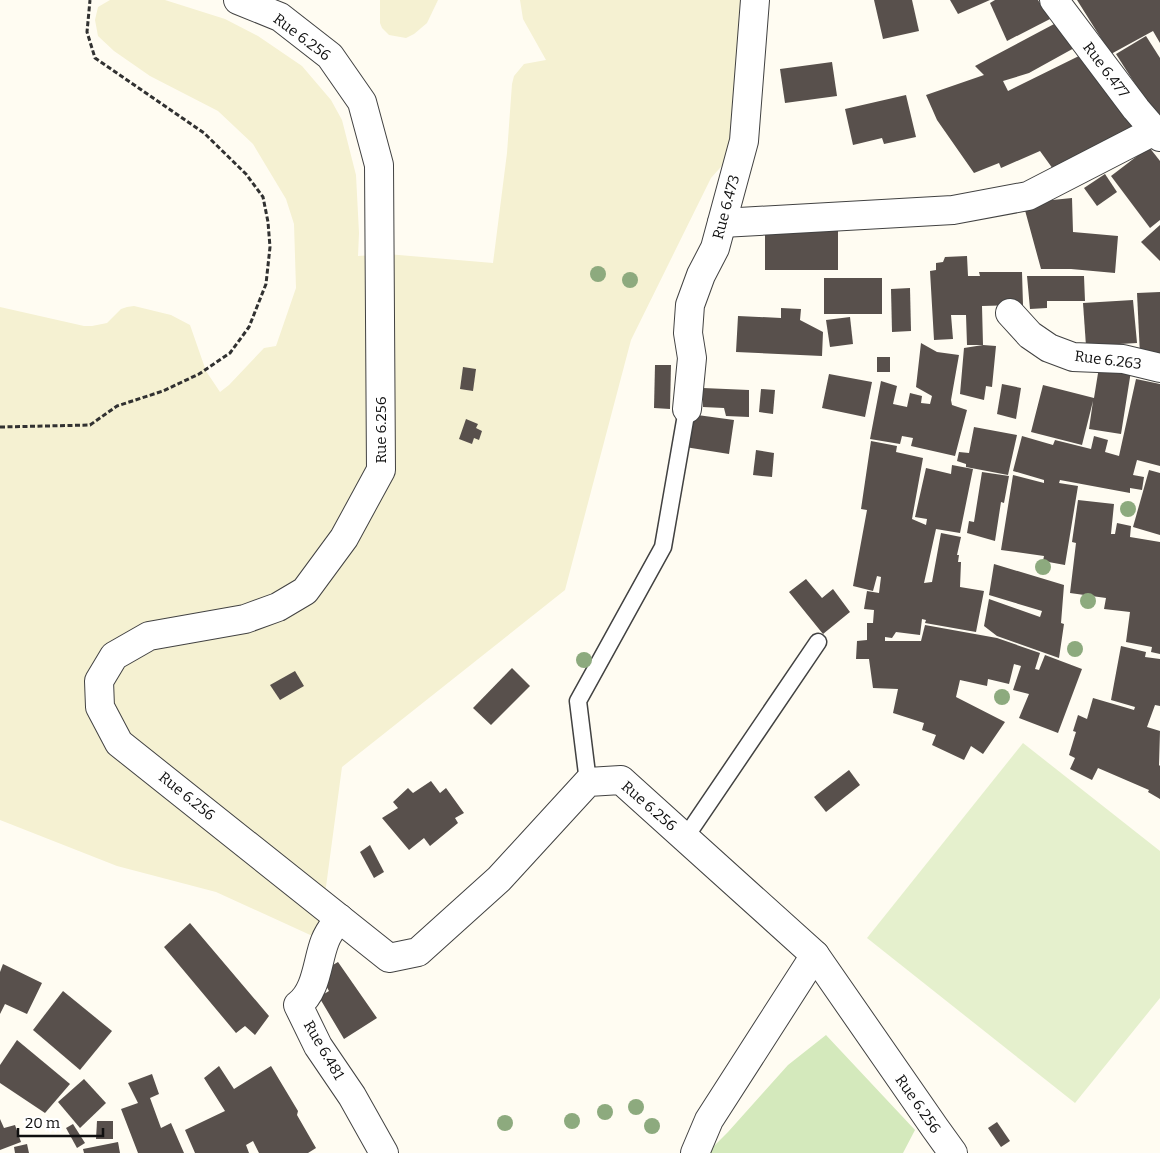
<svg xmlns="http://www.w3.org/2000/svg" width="1160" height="1153" viewBox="0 0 1160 1153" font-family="Bitter,serif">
	<rect width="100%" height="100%" fill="#fffcf2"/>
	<g fill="#f5f1d2">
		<path d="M110,0H165L225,19L258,36L302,66L331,100L342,120L356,175L359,233L358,256L387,254L493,263L507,153L512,84L514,76L524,64L546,60L523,19L520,0H755L744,141L711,178L631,340L565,590L342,767L319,939L216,892L117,866L0,820V307L84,326H92L107,323L121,309L127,307L134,306L171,315L190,325L206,371L220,392L229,385L264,348L276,346L296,288L294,224L286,199L253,144L218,111L150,76L114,51L98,36L95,20L98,7Z"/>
		<path d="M380,0H438L427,23L414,34L406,38L389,35L382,28L380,23Z"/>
	</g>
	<path fill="#d4e9bc" d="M826,1035L915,1130L903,1153H707L728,1132L788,1065Z"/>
	<path fill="#e5f0cd" d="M1023,743L1160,851V998L1075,1103L867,938Z"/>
	<g fill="#58504c">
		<path d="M874,0H912L919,31L883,39Z"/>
		<path d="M950,0H990L958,14Z"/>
		<path d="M995,0H1038L1050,19L1007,41L990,3Z"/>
		<path d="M1077,0H1160V43L1153,31L1111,54Z"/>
		<path d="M1056,23L1076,47L1029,73L1003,81L1008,91L1085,53L1135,127L1053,169L1040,151L1001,168L999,163L974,173L937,120L926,95L984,75L975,66Z"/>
		<path d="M1146,36L1160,58V123L1116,54Z"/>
		<path d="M832,62L837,96L785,103L780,69Z"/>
		<path d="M906,95L916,137L884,144L882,138L853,145L845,109Z"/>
		<path d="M1149,147L1160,161V220L1150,228L1111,176Z"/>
		<path d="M1105,174L1117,192L1097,206L1084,188Z"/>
		<path d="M1072,198L1073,232L1118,236L1115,273L1071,269H1041L1023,203Z"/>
		<path d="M1160,225V261L1141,242Z"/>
		<rect x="765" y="228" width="73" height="42"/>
		<path d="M967,256L968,276H980L979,272H1022L1023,305L982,306L983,345H967L966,315H951L953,339L934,340L930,271L936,270V263L943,262L945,257Z"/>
		<path d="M1027,276H1084L1085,301H1047V308L1030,309Z"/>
		<rect x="824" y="278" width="58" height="36"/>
		<path d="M910,288L911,331L892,332L891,289Z"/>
		<path d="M1160,292V354L1140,355L1137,293Z"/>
		<path d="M1133,300L1137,343L1086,346L1083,303Z"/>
		<path d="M781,308L801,309L800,320L823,332L822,356L736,352L738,316L781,318Z"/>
		<path d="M850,317L853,344L830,347L826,320Z"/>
		<path d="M921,343L937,352L959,355L951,400L952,405L967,410L955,456L911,446L913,438L902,436L900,444L870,439L881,381L897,386L893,404L907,407L910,393L922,396L921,403L930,404L932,396L916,387Z"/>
		<path d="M983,345L996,346L992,387L986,386L984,400L960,394L964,348Z"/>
		<rect x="877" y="357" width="13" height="15"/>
		<path d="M655,365H671L670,409L654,408Z"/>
		<path d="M463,367L476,369L473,391L460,389Z"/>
		<path d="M1099,367L1131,371L1121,434L1089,429L1093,401L1082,445L1031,432L1043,385L1094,398Z"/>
		<path d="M829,374L872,382L865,417L822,408Z"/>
		<path d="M1136,379L1160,384V466L1137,460L1133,475L1144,477L1142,490L1130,488V493L1060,480L1059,483L1078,486L1065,565L1043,561L1044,556L1001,550L1013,475L1044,483V480L1013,471L1022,436L1053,445L1055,440L1091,449L1094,436L1108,440L1105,452L1119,456Z"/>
		<path d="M1002,384L1021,388L1016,419L997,414Z"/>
		<path d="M703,388L749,390V417L726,416L724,408L703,407Z"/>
		<path d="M761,389L775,390L773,414L759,412Z"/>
		<path d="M690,414L734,420L729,454L685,447Z"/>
		<path d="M466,419L478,424L476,428L482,431L479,440L474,438L472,444L459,439Z"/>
		<path d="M974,427L1017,435L1008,475L966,467V464L957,461L959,452L969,453Z"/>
		<path d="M871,441L897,446L896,452L923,458L912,519L926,525L927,519L915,517L926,468L951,474L952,465L973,469L960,533L936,529L924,583L932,582L941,533L961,537L957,555H959L958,562H961L960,587L984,591L976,632L925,623L926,620L922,619L920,635L896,632L892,638L885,637V641H921L925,625L997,638L1040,653L1035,669L1039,670L1045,655L1082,669L1058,733L1019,718L1029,694L1013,690L1021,666L1014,664L1009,684L988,679L987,686L960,680L956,697L1005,722L983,754L971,746L964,760L932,745L936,735L922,730L924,723L893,713L898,689L873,688L869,659H856L857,641L867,640V623H873L874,610L864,609L867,591L879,593L881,577L877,576L873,591L853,586L867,510L861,509Z"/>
		<path d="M756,450L774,453L772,477L753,475Z"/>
		<path d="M1149,470L1160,473V535L1133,527Z"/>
		<path d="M982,472L1009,476L1004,503L1001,502L995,541L967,533L969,521L974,522Z"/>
		<path d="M1078,500L1114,504L1111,534H1115L1117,523L1131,526L1130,537L1160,542V654L1151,652L1152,647L1126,642L1130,612L1104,609L1106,598L1070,593L1076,543L1072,542Z"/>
		<path d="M994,564L1064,585L1061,623L1064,624L1059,658L997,636L984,626L989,599L1040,617L1042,611L989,595Z"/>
		<path d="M806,579L822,598L833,589L850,612L823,634L789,592Z"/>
		<path d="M1121,646L1146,652L1145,657L1160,659V706L1155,705L1147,727L1160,731L1159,765L1160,766V799L1148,792L1149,790L1098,768L1092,780L1070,769L1075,758L1069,755L1076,732L1073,731L1078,715L1087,719L1093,698L1134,710L1135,707L1111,700Z"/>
		<path d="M512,668L530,686L491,725L473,708Z"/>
		<path d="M295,671L304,686L280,700L270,685Z"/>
		<path d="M849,770L860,785L826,812L814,797Z"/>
		<path d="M431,781L440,793L446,788L464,813L455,818L458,823L430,846L424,838L409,850L382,818L398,808L393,802L408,788L413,793Z"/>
		<path d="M370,845L384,872L374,878L360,852Z"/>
		<path d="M190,923L269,1016L255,1035L245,1026L236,1033L164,947Z"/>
		<path d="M338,962L377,1018L344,1039L319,997L329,991L319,973Z"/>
		<path d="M3,964L42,983L27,1014L5,1004L0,1014V972Z"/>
		<path d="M63,991L112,1031L80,1070L33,1030Z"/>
		<path d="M17,1040L70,1084L45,1113L0,1083V1065Z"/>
		<path d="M219,1066L234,1089L271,1066L298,1111L297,1115L316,1148L308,1153H259L253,1141L246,1145L249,1153H195L185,1130L225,1111L204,1078Z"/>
		<path d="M152,1074L159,1094L150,1098L161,1128L171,1123L184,1153H138L121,1109L138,1103L128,1083Z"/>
		<path d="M84,1079L106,1103L80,1128L58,1102Z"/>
		<path d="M0,1119L4,1128L15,1125L21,1142L0,1150Z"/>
		<path d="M97,1121H113V1139H96Z"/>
		<path d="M997,1122L1010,1141L1001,1147L988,1128Z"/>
		<path d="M73,1124L85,1143L77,1148L66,1128Z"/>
		<path d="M118,1142L120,1153H84L83,1149Z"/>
		<path d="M27,1144L29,1153H15L14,1147Z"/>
	</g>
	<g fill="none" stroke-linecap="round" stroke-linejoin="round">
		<defs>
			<g id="service">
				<path d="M588,782L578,701L663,547L687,409"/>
				<path d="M685,838L818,642"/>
			</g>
			<g id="minor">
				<path d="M238,0L280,17L330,56L362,102L379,165L381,470L344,538L305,591L278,607L245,619L149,636L114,656L99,681L100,707L119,743L389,958L418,952L499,879L588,782L621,780L815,955L935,1128L953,1153"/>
				<path d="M1054,0L1136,109L1160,137"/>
				<path d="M722,223L953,210L1028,196L1154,131"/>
				<path d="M1010,313L1030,335L1049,348L1073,357L1123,359L1160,368"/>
				<path d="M687,409L692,358L688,333L690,305L701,275L715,248L744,141L755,0"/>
				<path d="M339,918C334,925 328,933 325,941C317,961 317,991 298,1005L318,1046L352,1096L384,1153"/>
				<path d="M695,1153L709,1120L815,955"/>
			</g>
		</defs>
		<use href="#service" stroke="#424242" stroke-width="19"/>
		<use href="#minor" stroke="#424242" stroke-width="30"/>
		<path stroke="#313131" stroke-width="3" stroke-dasharray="5 2.5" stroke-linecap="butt" d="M0,427L90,425L117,406L163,391L199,374L230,353L249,327L266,284L270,247L268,222L263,197L246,174L204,133L95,58L87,32L90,0"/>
		<use href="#service" stroke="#fff" stroke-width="16"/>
		<use href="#minor" stroke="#fff" stroke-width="28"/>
	</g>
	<g fill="#8daa7e">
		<circle cx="598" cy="274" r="8"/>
		<circle cx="630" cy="280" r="8"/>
		<circle cx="1128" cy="509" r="8"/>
		<circle cx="1043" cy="567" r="8"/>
		<circle cx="1088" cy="601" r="8"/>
		<circle cx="1075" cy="649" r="8"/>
		<circle cx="584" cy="660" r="8"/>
		<circle cx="1002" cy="697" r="8"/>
		<circle cx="636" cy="1107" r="8"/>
		<circle cx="605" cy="1112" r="8"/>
		<circle cx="572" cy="1121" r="8"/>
		<circle cx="505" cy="1123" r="8"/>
		<circle cx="652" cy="1126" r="8"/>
	</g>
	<g text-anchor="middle" stroke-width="5" stroke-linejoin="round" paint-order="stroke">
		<g font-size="15" fill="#0f0f0f" stroke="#fff">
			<text transform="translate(302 37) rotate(37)" y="5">Rue 6.256</text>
			<text transform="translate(1106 70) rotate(53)" y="5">Rue 6.477</text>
			<text transform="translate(726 207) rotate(-75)" y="5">Rue 6.473</text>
			<text transform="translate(1108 360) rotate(7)" y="5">Rue 6.263</text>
			<text transform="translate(381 430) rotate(-90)" y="5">Rue 6.256</text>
			<text transform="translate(187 796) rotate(39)" y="5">Rue 6.256</text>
			<text transform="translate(649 806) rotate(41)" y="5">Rue 6.256</text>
			<text transform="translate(324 1050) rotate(60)" y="5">Rue 6.481</text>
			<text transform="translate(918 1104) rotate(55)" y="5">Rue 6.256</text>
		</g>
	</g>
	<path d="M18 1128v8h85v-8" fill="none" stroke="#0f0f0f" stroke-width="2.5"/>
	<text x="25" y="1128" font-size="15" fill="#0f0f0f" stroke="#ffffff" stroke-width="4" paint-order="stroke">20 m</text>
</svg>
